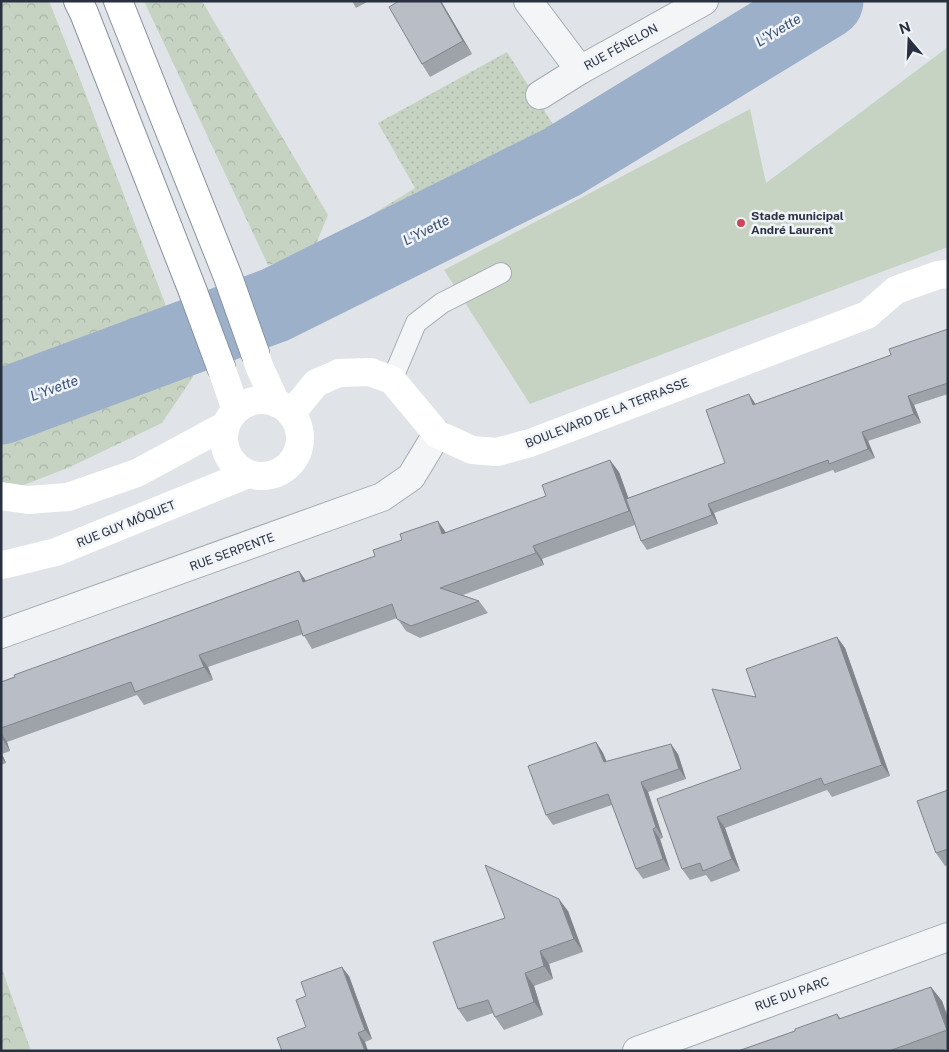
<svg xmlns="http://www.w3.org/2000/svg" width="949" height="1052" viewBox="0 0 949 1052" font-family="'Public Sans',sans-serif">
	<defs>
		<pattern id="grass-dots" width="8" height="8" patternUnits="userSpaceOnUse" patternTransform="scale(1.25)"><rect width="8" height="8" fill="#c6d3c2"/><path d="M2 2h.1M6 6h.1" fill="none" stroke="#aab6a8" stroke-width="1.8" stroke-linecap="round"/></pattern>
		<pattern id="forest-crowns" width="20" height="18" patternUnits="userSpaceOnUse" patternTransform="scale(1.25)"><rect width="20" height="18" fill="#c6d3c2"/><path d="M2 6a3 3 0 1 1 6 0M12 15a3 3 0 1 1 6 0" fill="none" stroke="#aab6a8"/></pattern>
	</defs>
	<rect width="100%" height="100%" fill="#e0e4e9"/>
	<path fill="url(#grass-dots)" d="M507,52L556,129L376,232L368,217L415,188L378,123Z"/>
	<g fill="url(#forest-crowns)">
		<path d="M1,1H49L83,87L193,377L162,423L70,467L1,494Z"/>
		<path d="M144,1H202L328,215L311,256L268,265Z"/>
		<path d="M1,966L31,1051H1Z"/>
	</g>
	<path fill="#c6d3c2" d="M948,47V247L530,404L444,270L750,109L766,183Z"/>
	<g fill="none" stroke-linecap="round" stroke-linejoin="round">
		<path stroke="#9cb1c9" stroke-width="75" d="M1,407L275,305L562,162L826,1"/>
		<defs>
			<path id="lane" d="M392,380L416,323L442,303L501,273"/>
			<g id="street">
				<path d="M528,1L580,70"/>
				<path d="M540,95L580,70L704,1"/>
				<path d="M1,634L382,497L411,477L437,434"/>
				<path d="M637,1051L948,937"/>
			</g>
			<g id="highway">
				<path d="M78,1L84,13L192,289L221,367"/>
				<path d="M118,1L228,277L255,353"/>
			</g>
		</defs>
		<use href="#lane" stroke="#a5abb3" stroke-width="22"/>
		<use href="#street" stroke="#a5abb3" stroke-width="30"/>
		<use href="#highway" stroke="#8891a0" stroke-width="30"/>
		<use href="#lane" stroke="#f3f5f7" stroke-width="20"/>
		<use href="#street" stroke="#f3f5f7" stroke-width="28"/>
		<g stroke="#fff" stroke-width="28">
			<path d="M255,353L259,366L276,403"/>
			<path d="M221,367L236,410"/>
			<circle cx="262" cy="438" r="38"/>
			<path d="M291,414L316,383L339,373L370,372L392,380L437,434L472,450L497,452L530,443L867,315L896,290L938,275L948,274"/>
			<path d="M1,496L28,500L68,497L137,473L226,425"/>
			<path d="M1,565L7,564L56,552L248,474"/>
		</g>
		<use href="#highway" stroke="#fff" stroke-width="28"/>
	</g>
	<g fill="#9ea3aa">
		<path d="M352,1H369L356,8Z"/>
		<path d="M399,1H441L472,54L430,77L422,64Z"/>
		<path d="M948,329V394L914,405L921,423L868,441L875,458L835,473L833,470L714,513L718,524L647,550L641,541L635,525L542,559L544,565L463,595L479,601L488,613L420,638L406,631L397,618L312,649L303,634L208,667L213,680L144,705L137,695L7,742L10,751L2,754L6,763L1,765V682L87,649L299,571L306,581L619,472L628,498L725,463L755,404L891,355Z"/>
		<path d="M837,637L845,648L890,776L832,797L827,790L725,828L740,871L711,882L706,875L690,880L682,869L741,769L756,697Z"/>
		<path d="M596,742L603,753L607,762L678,754L686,779L648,792L663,838L660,839L670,870L643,879L636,869L612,805L553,825L546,815Z"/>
		<path d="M948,790V865L945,866L936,853Z"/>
		<path d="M568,911L583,952L549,964L553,979L534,986L543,1015L504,1030L495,1017L493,1013L467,1022L458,1009Z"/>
		<path d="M349,976L372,1039L365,1042L368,1051H282L306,1027V996Z"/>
		<path d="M931,987L942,1001L948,1018V1048L940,1051H738L795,1031L837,1014L841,1019Z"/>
	</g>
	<g fill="#81848b">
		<path d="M440,1H441L472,54L463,41Z"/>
		<path d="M749,394L755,403L759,414L753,405Z"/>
		<path d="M908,396L914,405L921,423L914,414Z"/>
		<path d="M862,432L868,441L875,458L868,449Z"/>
		<path d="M610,460L619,472L638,524L629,511Z"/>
		<path d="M708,504L714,513L718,524L712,515Z"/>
		<path d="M438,521L447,534H442Z"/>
		<path d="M533,546L542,559L544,565L536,553Z"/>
		<path d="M299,571L308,584L303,582Z"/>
		<path d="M837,637L845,648L890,776L882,765Z"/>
		<path d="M199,655L208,667L213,680L204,667Z"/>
		<path d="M1,733L7,742L10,751L2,738Z"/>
		<path d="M596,742L603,753L611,773L604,762Z"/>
		<path d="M671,744L678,754L686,779L679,769Z"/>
		<path d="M1,752L2,754L6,763L1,757Z"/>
		<path d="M641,782L648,792L663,838L656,827Z"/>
		<path d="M717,817L725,828L740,871L732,859Z"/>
		<path d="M653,829L660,839L670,870L663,859Z"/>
		<path d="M559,899L568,911L583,952L574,939Z"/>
		<path d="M540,951L549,964L553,979L544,966Z"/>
		<path d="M342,967L349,976L372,1039L365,1030Z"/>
		<path d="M525,973L534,986L543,1015L534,1002Z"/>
		<path d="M931,987L942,1001L948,1018V1031Z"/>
		<path d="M358,1033L365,1042L368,1051H365Z"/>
	</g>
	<g fill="#b8bdc6" stroke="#81848b">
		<path d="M399,1H440L463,41L422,64L389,7Z"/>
		<path d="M948,329V383L908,396L914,414L862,432L868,449L829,464L828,460L708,504L712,515L641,541L626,499L725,463L706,410L749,394L753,405L891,355L889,349Z"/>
		<path d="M610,460L629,511L533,546L536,553L440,588L479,601L411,626L397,619L392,604L303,636L298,620L199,655L204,667L135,692L131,682L1,728V682L15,677L14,675L86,649L299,571L303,582L375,556L373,550L402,540L400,534L438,521L442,534L546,496L542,485Z"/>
		<path d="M837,637L882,765L824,785L821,778L717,817L732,859L703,871L700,863L682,869L657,799L741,769L712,689L756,697L746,669Z"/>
		<path d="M596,742L604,762L671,744L679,769L641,782L656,827L653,829L663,859L636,869L608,794L546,815L528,766Z"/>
		<path d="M948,790V849L936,853L917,801Z"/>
		<path d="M485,865L559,899L574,939L540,951L544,966L525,973L534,1002L495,1017L488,1000L458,1009L433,942L505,918Z"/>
		<path d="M342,967L365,1030L358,1033L365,1051H282L277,1038L306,1027L296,1000L306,996L301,982Z"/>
		<path d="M931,987L947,1030L889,1051H738L795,1031V1029L837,1014L839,1019Z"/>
	</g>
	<circle fill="#cc4858" stroke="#f0f3f7" stroke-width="2" cx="741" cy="223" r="5"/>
	<g text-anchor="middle" stroke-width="5" stroke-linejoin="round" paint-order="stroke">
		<g font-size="12" fill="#293140" stroke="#f0f3f7">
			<text transform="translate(621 47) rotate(-29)" y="4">RUE FÉNELON</text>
			<text transform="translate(607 413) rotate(-21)" y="4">BOULEVARD DE LA TERRASSE</text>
			<text transform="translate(126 524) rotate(-22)" y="4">RUE GUY MÔQUET</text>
			<text transform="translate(232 552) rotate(-20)" y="4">RUE SERPENTE</text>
			<text transform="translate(792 994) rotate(-20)" y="4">RUE DU PARC</text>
		</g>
		<g font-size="12" font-weight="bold" fill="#293140" stroke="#f0f3f7" text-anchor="start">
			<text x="751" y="220">Stade municipal<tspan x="751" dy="14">André Laurent</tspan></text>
		</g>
		<g font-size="14" font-style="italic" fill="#344f74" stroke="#f0f3f7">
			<text transform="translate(778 30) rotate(-31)" y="5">L'Yvette</text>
			<text transform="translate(426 230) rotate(-27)" y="5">L'Yvette</text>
			<text transform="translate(54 388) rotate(-20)" y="5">L'Yvette</text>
		</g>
	</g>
	<rect width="949" height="1052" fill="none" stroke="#293140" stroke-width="5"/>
	<g transform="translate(909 40) rotate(341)" stroke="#f0f3f7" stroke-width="4" paint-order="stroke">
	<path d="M0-4L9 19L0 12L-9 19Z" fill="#293140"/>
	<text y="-8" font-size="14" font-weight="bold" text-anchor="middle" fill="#293140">N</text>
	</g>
</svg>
